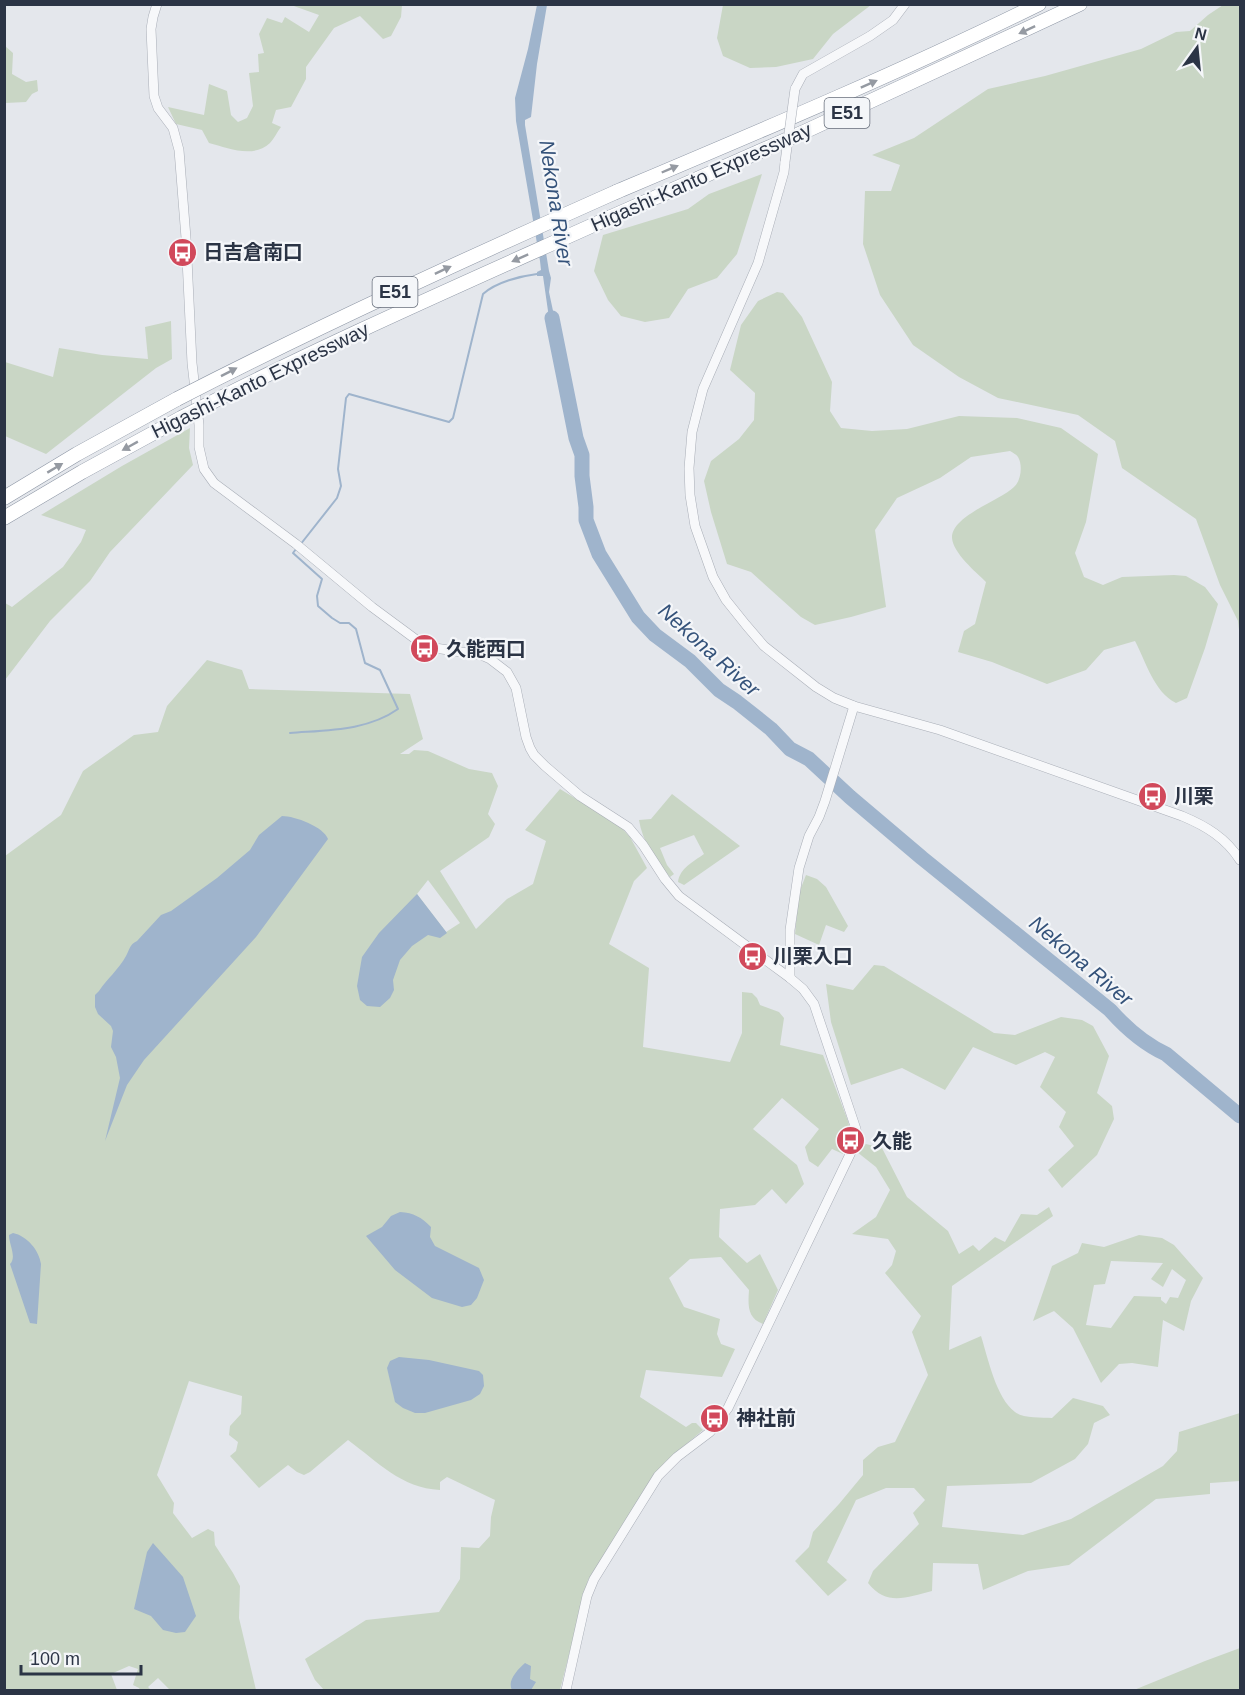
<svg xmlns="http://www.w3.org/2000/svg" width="1245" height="1695" viewBox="0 0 1245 1695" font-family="Arial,'Noto Sans JP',sans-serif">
	<rect width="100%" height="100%" fill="#e4e7ec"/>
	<g fill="#c9d6c5" fill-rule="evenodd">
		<path d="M402,5L401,17L391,36L383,39L360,16L334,28L306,67V79L291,107L276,110L272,123L281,127C277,132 274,139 270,143C253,159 228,148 209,143L202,130L176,124L168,107L204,115L209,84L227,91L231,115L238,122L247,118L253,106L249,73L259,72L258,54L264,53L259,34L267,18L282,23L285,17L309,32L319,15L291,5Z"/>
		<path d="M723,5V4L871,5L833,34L813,59L776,67L750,68L723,56L717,38Z"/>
		<path d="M1223,5H1240V639L1238,621L1220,585L1196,519L1122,468L1115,441L1078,415L998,398L959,377L913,345L880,295L863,244L865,191H891L900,165L872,155L914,138L988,89L1045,76L1141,49L1176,32L1190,31L1208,15Z"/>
		<path d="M5,46L13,53L12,74L26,82L37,80L38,91L32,94L26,102L5,103Z"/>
		<path d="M762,174L737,254L717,278L688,289L669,318L645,322L621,316L608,300L594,271L603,235L688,209L709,194Z"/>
		<path d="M777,292L783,293L802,317L832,382L830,411L841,428L872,431L907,429L959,416L1017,418L1061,428L1098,454L1086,522L1075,553L1084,577L1103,585L1122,577L1174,575L1186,576L1205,587L1218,604L1205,648L1187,698L1176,703C1154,692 1146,662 1135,641L1104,650L1086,670L1047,684L992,662L958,652L964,631L975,624L986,582C976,572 953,553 952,538C951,516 1001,500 1014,487C1021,481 1023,465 1018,457C1016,454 1013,453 1010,451L971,457L940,478L897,498L875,530L886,607L851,617L815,625L801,617L751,572L727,564L711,512L704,481L711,461L739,439L754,420L755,393L730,370L741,325L758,301Z"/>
		<path d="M171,321L172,359L156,368L46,454L5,436V362L53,377L59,348L102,355L148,359L145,327Z"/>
		<path d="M190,428L189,448L193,465L110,552L90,581L50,621L5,680V603L12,607L63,567L81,542L86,530L41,515L122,466Z"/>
		<path d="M207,660L242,670L249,689L410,694L423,739L400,754H409L414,750L428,751L469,769L492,773L498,786L488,814L495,824L489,837L440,871L476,929L507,899L533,884L546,841L525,830L560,789L619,825L630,837L647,868L634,881L609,944L649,968L643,1047L730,1062L742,1033V992L752,993L757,998L760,1005L779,1012L784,1018L780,1045L823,1055L848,1121L850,1130L843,1154L832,1149L818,1167L809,1161L805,1147L819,1129L782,1098L753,1129L797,1165L804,1184L786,1204L772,1189L755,1205L720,1209L719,1237L747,1263L760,1254L778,1290L763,1324C747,1318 748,1305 749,1290L721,1257L690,1259L669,1278L684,1307L720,1319L717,1334L721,1344L735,1349L722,1377L646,1370L640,1397L686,1427L692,1423H696L703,1430L665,1462L642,1495L588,1580L560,1690H324L315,1680L305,1659L366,1620L439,1612L460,1579L461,1547L479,1548L490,1536L491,1517L495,1500L447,1477L440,1482V1490C401,1488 378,1462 348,1440L310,1472L304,1475L297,1472L288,1465L259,1488L230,1456L236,1451L238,1442L229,1435L230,1426L241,1414L242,1396L189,1381L157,1475L174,1503L173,1513L192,1538L208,1529L214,1532L215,1545L233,1573L240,1586L239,1618L256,1690H170L158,1678L148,1687L151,1690H140L139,1688L133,1685L138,1669L129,1666L111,1674L117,1690H5V856L61,815L83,771L134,735L158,732L167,706ZM428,880L460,923L446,932L417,894Z"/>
		<path d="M672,794L740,846L684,885L678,882C680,868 693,862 704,854L694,835L660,848L667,865L674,874L670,877C656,861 642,841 639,820L651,819Z"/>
		<path d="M806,875L817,879L826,887L848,926L844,932L826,925L819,945L795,934L799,893Z"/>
		<path d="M874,965L884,966L994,1033L1015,1035L1061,1017L1082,1020L1093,1026L1109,1056L1097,1093L1112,1106L1114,1119L1097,1155L1062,1188L1048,1170L1074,1146L1059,1127L1066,1112L1040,1087L1055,1057L1045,1052L1016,1065L973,1047L945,1090L902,1068L851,1085L831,1022L826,984L853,990Z"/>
		<path d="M866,1144L882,1148L907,1197L948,1231L959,1254L973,1245L979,1251L995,1237L1005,1242L1021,1214L1037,1215L1049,1207L1053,1216L952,1286L949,1350L981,1336C988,1358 996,1398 1015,1412C1024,1419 1041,1417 1052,1418L1073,1398L1103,1406L1110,1415L1094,1423L1088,1444L1075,1459L1031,1483L947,1486L942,1527L1023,1535L1071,1519L1163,1466L1177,1451L1179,1432L1240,1413V1481L1210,1483V1494L1156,1499L1069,1565L1028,1571L983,1590L978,1564L933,1563L932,1591C907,1597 887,1607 868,1583L873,1571L919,1524L913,1513L925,1500L914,1488H886L856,1500L827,1562L847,1580L828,1596L795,1561L809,1547L813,1532L839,1504L863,1475V1460L878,1447L895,1442L928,1375L912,1332L921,1316L885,1273L892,1265L896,1251L888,1239L852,1234L876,1217L890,1190L876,1167L857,1152Z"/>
		<path d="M1139,1235L1162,1238L1174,1245L1203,1278L1191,1301L1184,1331L1163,1320L1158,1367L1132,1363L1119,1364L1101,1383L1073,1328L1054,1311L1033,1321L1052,1266L1078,1253L1082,1243L1104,1247ZM1111,1261L1163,1263L1151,1279L1163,1287L1172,1269L1186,1280L1178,1298L1170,1297L1166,1304L1161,1300V1297L1134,1296L1111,1328L1086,1325L1094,1285L1105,1284Z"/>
		<path d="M1240,1648V1690H1134L1205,1661Z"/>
	</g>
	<g fill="#9fb4cc">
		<path d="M537,5H547L537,64L531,117L525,120V125L549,271L551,278L549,292L559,339L551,332L543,276H537V272L541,270L540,261L516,121L515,98L528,49Z"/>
		<path d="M282,816C295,816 324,827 328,839L256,937L144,1060L127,1085L105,1141L120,1078L116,1057L111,1047L113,1031L111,1026L98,1014L95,1007V995L99,991C107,979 119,969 126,956C130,949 129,945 137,941L161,915L171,911L217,878L250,850L259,835Z"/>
		<path d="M417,894L447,933L440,938L428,935L412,946L400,960L393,980L394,990L390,998L380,1007L367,1006L360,1000L357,986L362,957L379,933Z"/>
		<path d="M400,1212C414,1213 421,1217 431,1227L430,1237L435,1246L479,1268L484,1280L477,1298L471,1305L462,1307L432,1298L395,1270L366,1236L382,1227L391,1216Z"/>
		<path d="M13,1233C27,1236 39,1250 41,1264L37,1324L30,1323L10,1264C17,1257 9,1245 9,1235Z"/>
		<path d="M399,1357L429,1360L479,1371L483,1375L484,1386L480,1394L471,1400L425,1413H415L403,1408L395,1402L387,1368L390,1361Z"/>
		<path d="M153,1543L183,1577L196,1616L185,1632L176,1633L163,1630L151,1616L134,1609L147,1552Z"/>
		<path d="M525,1663L531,1666L530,1679L536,1682L531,1690H512C507,1681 517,1670 525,1663Z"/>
	</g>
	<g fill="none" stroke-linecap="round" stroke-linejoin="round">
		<g stroke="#9fb4cc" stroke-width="2">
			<path d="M300,545L337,498L341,486L338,469L346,398L349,394L449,422L453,418L483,294C496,282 521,276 537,274"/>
			<path d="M290,733C327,730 367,731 398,709L380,670L365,663L356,629L349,623H340L332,618L318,606L317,596L322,579L293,553L296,549"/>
		</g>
		<path stroke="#9fb4cc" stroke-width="15" d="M552,318L576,438L582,455V476L586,507V520L599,554L638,617L655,635L690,661L719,690L737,702L771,729L790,749L809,759L850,797L922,858L1110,1010C1126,1028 1144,1044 1166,1054L1240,1116"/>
		<defs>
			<g id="tertiary">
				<path d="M157,4L153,17L151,29L154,96L158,108L173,128L179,150L186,238L192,363L199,425V447L204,469L214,483L296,544L372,607L418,641L435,648L481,655L490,659L507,672L516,688L526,737L530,748L534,755L545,766L580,796L628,827L643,845L665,879L679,896L790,978L803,989L814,1004L856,1129L857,1136L854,1146L728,1408L710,1432L677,1457L658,1476L594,1579L587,1596L566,1690"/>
				<path d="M795,89L803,74L870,36L893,20L905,4"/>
				<path d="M785,162L784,172L758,263L703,389L692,432L689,468L690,495L695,526L713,577L726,600L746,625L764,646L816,687L834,698L854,706L940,730L1182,816C1206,826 1226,838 1240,860"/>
				<path d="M790,978V930L799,868L809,836L819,817L825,801L854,706"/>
			</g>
			<g id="motorway">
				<path d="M616,192C758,132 901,72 1039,4"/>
				<path d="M611,217L806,131L1080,4"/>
				<path d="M4,498L77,454L177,399"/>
				<path d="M4,518L82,472L181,418"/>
			</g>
		</defs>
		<use href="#tertiary" stroke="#a9aeb7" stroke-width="10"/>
		<use href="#motorway" stroke="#8b94a3" stroke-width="15"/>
		<use href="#tertiary" stroke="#f7f8fa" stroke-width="9"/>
		<use href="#motorway" stroke="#fff" stroke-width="14"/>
		<defs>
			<path id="tertiary-bridge" d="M785,162L795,89"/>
			<g id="motorway-bridge">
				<path d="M177,399C321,325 468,258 616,192"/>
				<path d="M181,418C322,345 467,282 611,217"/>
			</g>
		</defs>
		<use href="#tertiary-bridge" stroke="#a9aeb7" stroke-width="10" stroke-linecap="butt"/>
		<use href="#motorway-bridge" stroke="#8b94a3" stroke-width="15" stroke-linecap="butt"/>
		<use href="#tertiary-bridge" stroke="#f7f8fa" stroke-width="9"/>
		<use href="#motorway-bridge" stroke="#fff" stroke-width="14"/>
	</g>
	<defs><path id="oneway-solid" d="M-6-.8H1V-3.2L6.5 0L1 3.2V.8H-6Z" transform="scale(1.5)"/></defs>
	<g fill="#959aa2">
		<use href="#oneway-solid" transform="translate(1027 30) rotate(155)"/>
		<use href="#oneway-solid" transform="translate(869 84) rotate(-24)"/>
		<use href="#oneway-solid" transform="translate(670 169) rotate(-23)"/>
		<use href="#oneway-solid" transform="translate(520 258) rotate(156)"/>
		<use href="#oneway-solid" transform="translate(443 270) rotate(-25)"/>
		<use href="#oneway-solid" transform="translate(229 372) rotate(-27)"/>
		<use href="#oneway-solid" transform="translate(130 446) rotate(151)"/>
		<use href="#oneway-solid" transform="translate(55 468) rotate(-31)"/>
	</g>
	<defs>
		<symbol id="bus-disc" viewBox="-11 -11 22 22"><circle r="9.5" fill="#d1495b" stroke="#f4f6f9"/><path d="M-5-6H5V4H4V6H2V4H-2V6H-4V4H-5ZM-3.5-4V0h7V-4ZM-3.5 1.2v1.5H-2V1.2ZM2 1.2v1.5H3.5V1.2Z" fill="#fff"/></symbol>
	</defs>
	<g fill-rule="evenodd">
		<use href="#bus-disc" x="166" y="236" width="33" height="33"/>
		<use href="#bus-disc" x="408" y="632" width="33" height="33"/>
		<use href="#bus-disc" x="1136" y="780" width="33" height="33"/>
		<use href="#bus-disc" x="736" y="940" width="33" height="33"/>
		<use href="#bus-disc" x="834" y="1124" width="33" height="33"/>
		<use href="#bus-disc" x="698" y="1402" width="33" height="33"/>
	</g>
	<g text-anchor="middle" stroke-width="4.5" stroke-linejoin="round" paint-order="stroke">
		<g fill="#f4f6f9" stroke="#676e7b" stroke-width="1.5">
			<rect x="824.5" y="98" width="45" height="30" rx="4.5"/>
			<rect x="372.5" y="277" width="45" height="30" rx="4.5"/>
		</g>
		<g font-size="18" font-weight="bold" fill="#2b3445">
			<text x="847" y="119">E51</text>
			<text x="395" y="298">E51</text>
		</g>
		<g font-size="20" fill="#2b3445" stroke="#f4f6f9">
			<text transform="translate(701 177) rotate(-24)" y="7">Higashi-Kanto Expressway</text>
			<text transform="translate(260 380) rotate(-26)" y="7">Higashi-Kanto Expressway</text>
		</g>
		<g font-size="20" font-weight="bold" fill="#2b3445" stroke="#f4f6f9" text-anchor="start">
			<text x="203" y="259">日吉倉南口</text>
			<text x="446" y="656">久能西口</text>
			<text x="1174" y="803">川栗</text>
			<text x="773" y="963">川栗入口</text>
			<text x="872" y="1148">久能</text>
			<text x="736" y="1425">神社前</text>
		</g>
		<g font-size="21" font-style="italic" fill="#34527a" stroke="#f4f6f9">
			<text transform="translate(556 203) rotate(81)" y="7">Nekona River</text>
			<text transform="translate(709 650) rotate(42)" y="7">Nekona River</text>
			<text transform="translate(1081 961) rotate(40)" y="7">Nekona River</text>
		</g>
	</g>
	<rect width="1245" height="1695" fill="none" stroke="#2b3445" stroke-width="12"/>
	<g transform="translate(1197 48) rotate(15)" stroke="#f4f6f9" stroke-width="4.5" paint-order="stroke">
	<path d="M0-4.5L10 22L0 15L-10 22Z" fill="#2b3445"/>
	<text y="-9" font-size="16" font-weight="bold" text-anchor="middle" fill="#2b3445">N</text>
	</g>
	<path d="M21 1665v9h120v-9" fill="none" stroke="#2b3445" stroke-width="3"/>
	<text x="30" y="1665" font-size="18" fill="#2b3445" stroke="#f4f6f9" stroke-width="4.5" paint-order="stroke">100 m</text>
</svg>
